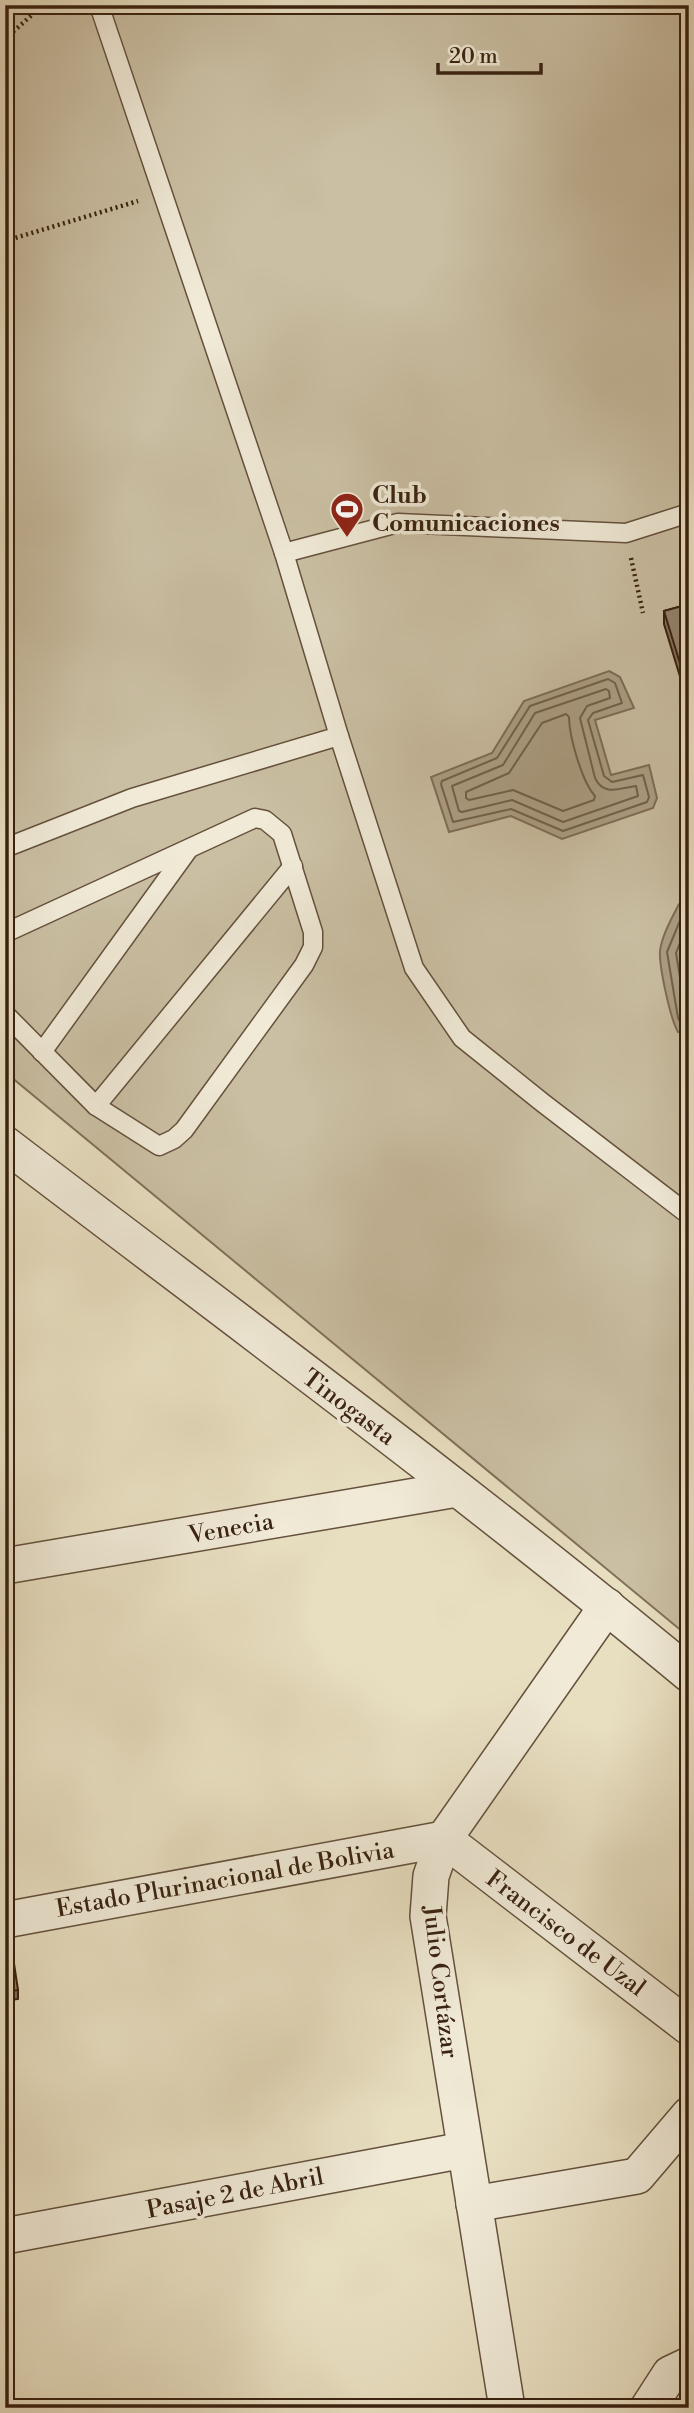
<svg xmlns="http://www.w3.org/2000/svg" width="694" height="2413" viewBox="0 0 694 2413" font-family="'Libre Bodoni',serif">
	<rect width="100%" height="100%" fill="#e8dfc1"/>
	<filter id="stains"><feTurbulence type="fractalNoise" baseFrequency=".00286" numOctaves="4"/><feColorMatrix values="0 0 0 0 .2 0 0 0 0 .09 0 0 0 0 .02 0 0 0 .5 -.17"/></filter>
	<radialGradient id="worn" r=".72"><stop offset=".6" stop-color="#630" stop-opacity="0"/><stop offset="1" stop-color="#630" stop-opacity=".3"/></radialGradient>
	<path fill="#cabfa3" stroke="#82705a" stroke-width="2" d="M5,5H689V1637L5,1072Z"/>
	<g fill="#ac9f85" stroke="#7e6d57" stroke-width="2">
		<path d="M609,671L620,677L634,708L595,720L611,775L649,765L657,798L653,808L562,839L511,816L449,832L431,777L492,753L524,701Z"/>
		<path d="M689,901V1035L678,1032C670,1018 659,966 660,951C662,935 672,918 679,904Z"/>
	</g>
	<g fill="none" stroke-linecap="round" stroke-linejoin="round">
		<g stroke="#72604b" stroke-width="2">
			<path d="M608,679L615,683L622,703L593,713L588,720L604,776L612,782L643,775L649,797L647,802L563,831L511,809L453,822L441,784L442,781L497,758L530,706Z"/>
			<path d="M606,689L609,691L610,698L587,706L580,718L595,778C604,797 620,788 636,786L638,796L563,822L512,800L462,812L459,811L452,786L503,765L535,713Z"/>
			<path d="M566,714L569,717C569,736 582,782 595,796L594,800L563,811L513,790L469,800L466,798V792L509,773L542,723Z"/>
			<path d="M689,909L684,911L667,952L678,1018L682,1025L689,1028"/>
			<path d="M689,920L676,953L686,1014L689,1018"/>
		</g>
		<defs>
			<g id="service">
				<path d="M99,5L284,553"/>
				<path d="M339,736L414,968L462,1038L543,1103L689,1215"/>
				<path d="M5,848L132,798L339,736L284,553L398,523L626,533L689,513"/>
				<path d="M5,933L255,818L265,820L282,834L313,932V947L304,965L184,1130L174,1139L159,1146L96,1106L5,1014"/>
				<path d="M42,1052L188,850"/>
				<path d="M96,1106L293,866"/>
			</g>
			<g id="minor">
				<path d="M5,1144C234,1319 467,1490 689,1674"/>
				<path d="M5,1566L457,1489"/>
				<path d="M5,1920L444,1839L689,2027"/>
				<path d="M474,2204L637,2176L689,2115"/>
				<path d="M5,2236L464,2150"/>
				<path d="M507,2408L428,1916L431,1876L444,1839L607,1606"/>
				<path d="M648,2408L670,2374L689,2365"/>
			</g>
		</defs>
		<use href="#service" stroke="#65513d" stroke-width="21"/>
		<use href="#minor" stroke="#65513d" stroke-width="38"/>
		<g stroke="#392211" stroke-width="4.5" stroke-dasharray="2 3.5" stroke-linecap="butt">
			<path d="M5,39L43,5"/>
			<path d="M5,241L138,201"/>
			<path d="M631,558L643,613"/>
		</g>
		<use href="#service" stroke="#f0ead7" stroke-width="18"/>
		<use href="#minor" stroke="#f0ead7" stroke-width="35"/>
	</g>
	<g fill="#7f725e" stroke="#392211" stroke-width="2">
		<path d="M689,604V706L664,624V611Z"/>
		<path d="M5,1958L18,1990V1999L5,2001Z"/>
	</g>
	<g fill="#94846d" stroke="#392211" stroke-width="2">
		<path d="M689,604V693L664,611Z"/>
		<path d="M13,1957L18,1990L5,1992V1958Z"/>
	</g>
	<defs>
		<symbol id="stadium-pin" viewBox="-11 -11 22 30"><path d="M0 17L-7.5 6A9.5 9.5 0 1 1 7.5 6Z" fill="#8f2418" stroke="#f0ead7"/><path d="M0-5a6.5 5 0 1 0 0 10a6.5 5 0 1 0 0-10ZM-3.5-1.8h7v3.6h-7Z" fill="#fff"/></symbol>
	</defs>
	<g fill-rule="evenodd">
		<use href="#stadium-pin" x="328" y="490" width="38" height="52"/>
	</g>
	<g text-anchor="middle" stroke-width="7" stroke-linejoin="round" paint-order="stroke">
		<g font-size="24" font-weight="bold" fill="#392211" stroke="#f0ead7" text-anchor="start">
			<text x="372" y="503">Club<tspan x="372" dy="28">Comunicaciones</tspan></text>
		</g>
		<g font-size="24" fill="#392211" stroke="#f0ead7">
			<text transform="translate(349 1407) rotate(37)" y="8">Tinogasta</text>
			<text transform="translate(231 1528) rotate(-10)" y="8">Venecia</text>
			<text transform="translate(225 1879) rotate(-10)" y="8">Estado Plurinacional de Bolivia</text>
			<text transform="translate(566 1933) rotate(37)" y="8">Francisco de Uzal</text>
			<text transform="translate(441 1982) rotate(83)" y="8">Julio Cortázar</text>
			<text transform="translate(235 2193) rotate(-11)" y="8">Pasaje 2 de Abril</text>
		</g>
	</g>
	<rect width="694" height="2413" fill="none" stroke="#e8dfc1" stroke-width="28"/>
	<rect x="7" y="7" width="680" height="2399" fill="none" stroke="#392211" stroke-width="3.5"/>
	<rect x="14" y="14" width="666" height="2385" fill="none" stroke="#392211" stroke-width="2"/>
	<path d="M438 63v10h103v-10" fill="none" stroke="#392211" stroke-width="3.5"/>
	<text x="449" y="63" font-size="21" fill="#392211" stroke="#f0ead7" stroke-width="5" paint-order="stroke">20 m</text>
	<rect width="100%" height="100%" filter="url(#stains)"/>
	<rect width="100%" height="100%" fill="url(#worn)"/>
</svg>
